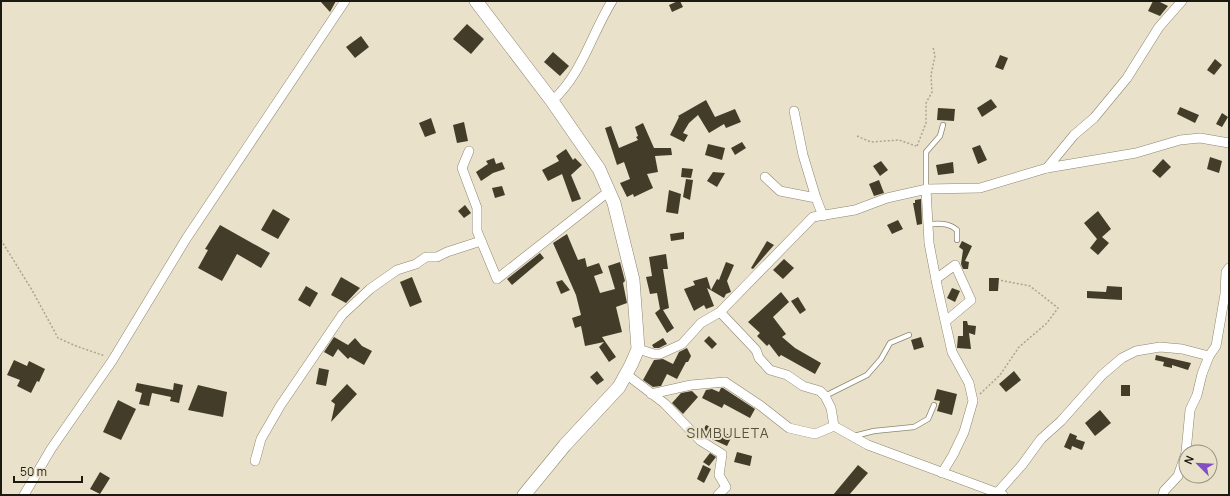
<svg xmlns="http://www.w3.org/2000/svg" width="1230" height="496" viewBox="0 0 1230 496" font-family="Manrope,sans-serif">
	<rect width="100%" height="100%" fill="#e9e1c9"/>
	<g fill="#433c29">
		<path d="M320,1H336L330,12Z"/>
		<path d="M678,1H680L683,7L672,12L669,5Z"/>
		<path d="M1153,1H1158L1168,6L1160,16L1148,11Z"/>
		<path d="M467,24L484,39L471,54L453,39Z"/>
		<path d="M361,36L369,47L355,58L346,47Z"/>
		<path d="M553,52L569,66L560,76L544,62Z"/>
		<path d="M1000,55L1008,58L1003,70L995,67Z"/>
		<path d="M1215,59L1222,65L1214,75L1207,70Z"/>
		<path d="M991,99L997,107L982,117L977,108Z"/>
		<path d="M706,100L715,117L735,109L741,122L726,128L724,124L709,133L698,115L689,123L683,133L688,135L684,142L670,135L679,117L678,116Z"/>
		<path d="M1180,107L1199,115L1195,123L1177,114Z"/>
		<path d="M938,108L955,109L954,121L937,120Z"/>
		<path d="M1222,113L1228,117L1222,127L1216,124Z"/>
		<path d="M431,118L436,133L425,137L419,123Z"/>
		<path d="M464,122L468,141L457,143L453,125Z"/>
		<path d="M643,123L654,148H671L672,155L655,156L658,172L647,174L653,188L634,197L633,194L627,197L620,183L630,179L624,162L617,165L605,128L611,126L619,148L638,140L636,137L638,136L635,127Z"/>
		<path d="M742,142L746,148L735,155L731,148Z"/>
		<path d="M708,144L725,148L722,160L705,155Z"/>
		<path d="M980,145L987,160L978,164L972,148Z"/>
		<path d="M566,149L573,160L575,158L582,165L571,175L581,199L572,202L562,174L548,181L542,170L559,161L556,156Z"/>
		<path d="M1210,157L1222,161L1219,173L1207,169Z"/>
		<path d="M494,158L496,164L502,162L505,169L493,173L481,181L476,172L488,164L486,161Z"/>
		<path d="M1163,159L1171,167L1160,178L1152,171Z"/>
		<path d="M881,161L888,170L880,176L873,166Z"/>
		<path d="M953,162L954,173L938,175L936,165Z"/>
		<path d="M682,168L693,169L691,178L681,177Z"/>
		<path d="M713,172L725,173L717,187L707,181Z"/>
		<path d="M686,179L693,180L690,200L683,197Z"/>
		<path d="M879,180L884,193L874,196L869,184Z"/>
		<path d="M502,186L505,195L495,198L492,188Z"/>
		<path d="M669,190L681,194L678,214L666,212Z"/>
		<path d="M921,199L922,224L917,225L913,203H915V200Z"/>
		<path d="M465,205L471,213L464,218L458,211Z"/>
		<path d="M273,209L290,219L278,239L261,230Z"/>
		<path d="M1098,211L1111,229L1102,237L1109,243L1098,255L1090,248L1097,239L1084,223Z"/>
		<path d="M898,220L903,229L892,234L887,225Z"/>
		<path d="M220,225L270,253L261,268L237,254L222,281L198,268L208,250L205,249Z"/>
		<path d="M684,232V239L671,241L670,234Z"/>
		<path d="M567,234L578,260L585,258L587,267L599,263L603,273L594,276L600,293L615,289L608,266L620,262L625,281L623,283L627,303L616,307L622,332L602,337L616,357L609,362L599,347L604,342L585,346L581,326L575,328L572,318L581,315L576,295L553,243Z"/>
		<path d="M767,241L774,245L753,269L751,268Z"/>
		<path d="M962,241L972,246L965,261L969,262L968,269H963L961,264L963,250L959,247Z"/>
		<path d="M540,253L544,258L512,285L507,279Z"/>
		<path d="M666,254L668,269H663L669,308L663,310L674,328L667,333L655,313L660,309L657,293L650,294L646,277L652,276L649,257Z"/>
		<path d="M784,259L794,268L783,279L773,270Z"/>
		<path d="M726,262L734,265L727,281L731,292L726,294L724,298L707,288L714,306L706,309L704,305L694,311L684,289L695,285L693,281L707,277L711,290L717,279L719,280Z"/>
		<path d="M341,277L360,288L346,303L331,295Z"/>
		<path d="M412,277L422,302L410,307L400,282Z"/>
		<path d="M989,278H999L998,291H989Z"/>
		<path d="M562,280L570,290L561,294L556,282Z"/>
		<path d="M306,286L318,293L310,307L298,300Z"/>
		<path d="M1107,286L1122,287V300L1087,298V291L1106,292Z"/>
		<path d="M952,288L960,291L955,302L947,298Z"/>
		<path d="M781,292L789,302L773,317L786,334L782,337L795,348L821,363L815,374L781,355L779,357L769,344L767,346L757,336L760,333L748,322Z"/>
		<path d="M798,297L806,310L800,314L791,301Z"/>
		<path d="M963,321H967L968,325L976,326L975,335L969,333L971,349L957,348L958,336H963Z"/>
		<path d="M709,336L717,344L712,349L704,341Z"/>
		<path d="M334,337L348,345L355,338L362,346L372,351L364,365L350,357L348,359L338,349L333,357L324,352Z"/>
		<path d="M921,337L924,347L914,350L911,340Z"/>
		<path d="M663,338L667,344L659,348H654L652,345Z"/>
		<path d="M687,348L691,356L688,362H686L677,379L667,374L661,386L653,387L643,380L654,360L663,359L673,364L679,352Z"/>
		<path d="M1156,355L1191,363L1188,370L1172,365V368L1163,366L1164,362L1155,360Z"/>
		<path d="M14,360L27,366L29,361L45,369L39,382L37,381L31,393L17,386L20,380L7,375Z"/>
		<path d="M319,368L329,370L326,386L316,384Z"/>
		<path d="M597,371L604,380L597,385L590,377Z"/>
		<path d="M1014,371L1021,380L1006,392L999,384Z"/>
		<path d="M137,383L173,390L174,383L183,385L179,403L170,401L171,397L152,393L149,406L139,404L142,393L135,391Z"/>
		<path d="M347,384L357,394L331,422L335,404L331,401Z"/>
		<path d="M198,385L227,392L223,417L188,410Z"/>
		<rect x="1121" y="385" width="9" height="11"/>
		<path d="M721,388H723L755,409L750,418L724,404L722,408L702,398L706,390L712,389L719,392Z"/>
		<path d="M937,389L957,394L952,415L937,411L940,401L934,400Z"/>
		<path d="M692,391L698,397L683,414L672,403L681,393Z"/>
		<path d="M118,400L136,409L121,440L103,432Z"/>
		<path d="M1100,410L1111,423L1095,436L1085,423Z"/>
		<path d="M706,425L732,436L727,446L705,436L702,433Z"/>
		<path d="M1070,433L1077,436L1076,439L1085,442L1082,450L1072,446L1071,450L1064,447Z"/>
		<path d="M737,452L752,456L750,466L734,462Z"/>
		<path d="M710,453L716,457L709,466L703,462Z"/>
		<path d="M703,465L711,469L704,483L697,479Z"/>
		<path d="M858,465L868,473L849,495H833Z"/>
		<path d="M100,472L110,478L100,494L90,489Z"/>
	</g>
	<g fill="none" stroke-linecap="round" stroke-linejoin="round">
		<defs>
			<g id="lane">
				<path d="M926,189V152L940,136L943,125"/>
				<path d="M928,224C939,224 948,222 957,230V240"/>
				<path d="M825,396L867,375L881,359L890,343L909,335"/>
				<path d="M854,436L874,431L914,427L928,419L934,405"/>
			</g>
			<g id="street">
				<path d="M552,101C582,74 591,35 612,1"/>
				<path d="M794,111L803,155L816,198"/>
				<path d="M469,151L462,168L477,208V231L497,279L608,192"/>
				<path d="M1047,168L1074,135L1094,118L1127,78L1159,27L1182,1"/>
				<path d="M765,177L780,191L816,198L823,216"/>
				<path d="M926,189L929,243L937,285L952,352L969,383L973,401L964,432L953,455L942,473"/>
				<path d="M936,279L955,265L971,300L946,321"/>
				<path d="M720,312L756,350L759,358L770,370L787,375L803,386L820,391L825,396L831,408L834,426L868,445L1003,495"/>
				<path d="M638,349L654,354H660L682,344L701,323L720,312L813,217L855,210L887,198L927,189L980,188L1047,168L1136,153L1180,140L1200,138L1229,143"/>
				<path d="M626,374L664,403L701,441L722,454L719,475L726,487L718,495"/>
				<path d="M651,394L691,385L725,382L761,406L789,428L815,434L834,426"/>
				<path d="M1186,452L1190,410L1197,395L1202,374L1209,356L1216,346L1225,294L1226,272L1229,268"/>
				<path d="M255,461L261,439L280,406L342,315L370,289L397,270L416,264L426,257H437L447,252L481,241"/>
				<path d="M997,493L1022,465L1041,439L1061,421L1102,375L1122,358L1136,351L1160,347L1182,349L1209,356"/>
				<path d="M24,495L51,449L112,361L186,239L345,1"/>
				<path d="M1163,495L1164,491L1178,476L1186,453"/>
			</g>
			<path id="secondary" d="M476,1L552,101L599,169L614,203L633,280L638,349L631,365L619,387L565,445L524,495"/>
		</defs>
		<use href="#lane" stroke="#8d8670" stroke-width="6"/>
		<use href="#street" stroke="#8d8670" stroke-width="10"/>
		<use href="#secondary" stroke="#8d8670" stroke-width="14"/>
		<g stroke="#aaa491" stroke-width="1.5" stroke-dasharray="2 2" stroke-linecap="butt">
			<path d="M857,136L871,142L899,140L916,146"/>
			<path d="M917,146L926,123V103L932,92L931,75L935,56L933,47"/>
			<path d="M1,240L32,290L58,338L76,346L105,356"/>
			<path d="M980,394L1000,375L1019,347L1047,323L1058,308L1030,286L999,280"/>
		</g>
		<use href="#lane" stroke="#fff" stroke-width="4.5"/>
		<use href="#street" stroke="#fff" stroke-width="9"/>
		<use href="#secondary" stroke="#fff" stroke-width="13"/>
	</g>
	<g text-anchor="middle" stroke-width="4" stroke-linejoin="round" paint-order="stroke">
		<g font-size="14" letter-spacing="1" fill="#58513d" stroke="#e9e1c9">
			<text x="728" y="438">SIMBULETA</text>
		</g>
	</g>
	<rect width="1230" height="496" fill="none" stroke="#1c1911" stroke-width="4"/>
	<g transform="translate(1198 464) rotate(294)"><circle r="19" fill="#e9e1c9" stroke="#97917f"/>
	<path d="M0-3L7 15L0 10L-7 15Z" fill="#844fc6"/>
	<text y="-6" font-size="11" font-weight="bold" text-anchor="middle" fill="#1c1911">N</text>
	</g>
	<path d="M14 476v6h68v-6" fill="none" stroke="#1c1911" stroke-width="2"/>
	<text x="20" y="476" font-size="12" fill="#1c1911" stroke="#e9e1c9" stroke-width="3" paint-order="stroke">50 m</text>
</svg>
